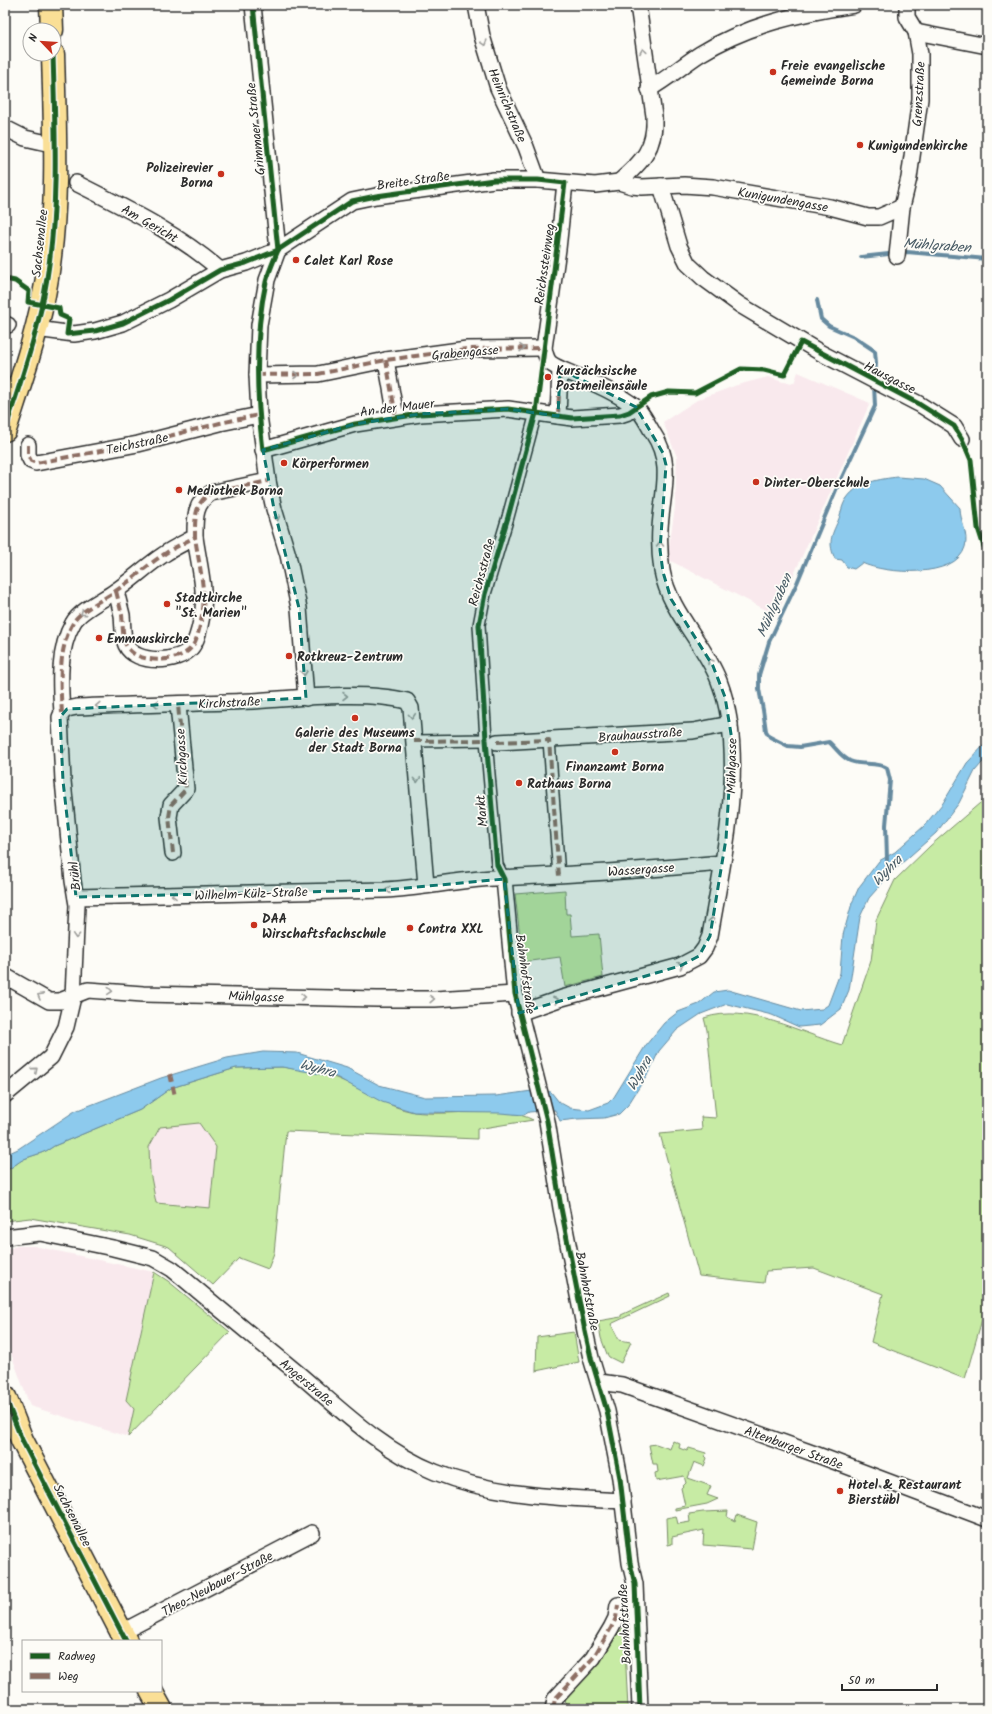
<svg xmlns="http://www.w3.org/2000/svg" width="992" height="1714" viewBox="0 0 992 1714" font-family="Kalam,sans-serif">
	<rect width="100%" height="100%" fill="#fdfcf7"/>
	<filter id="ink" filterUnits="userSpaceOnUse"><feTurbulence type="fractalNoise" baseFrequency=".025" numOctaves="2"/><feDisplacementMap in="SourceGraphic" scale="8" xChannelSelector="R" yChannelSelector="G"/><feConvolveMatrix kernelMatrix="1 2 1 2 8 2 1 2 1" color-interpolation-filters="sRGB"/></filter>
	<g filter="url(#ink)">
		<g fill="#f9e9ed">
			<path d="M798,372L870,403L776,615L667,559L675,508L677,457L663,422L697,400L737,385L768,377L783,382L794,383Z"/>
			<path d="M199,1123L216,1147L210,1208L156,1203L150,1172L149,1147L160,1127Z"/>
			<path d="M17,1246H34L154,1272L126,1399L134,1409L128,1437L30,1406L5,1337V1250Z"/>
		</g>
		<g fill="#c7eba4" stroke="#798b68" fill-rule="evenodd">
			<path d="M987,797V1302L965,1379L871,1342L883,1294L814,1268L766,1271L764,1283L699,1276L660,1134L702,1130L701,1117L716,1118L707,1030L704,1018C748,1003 800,1033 842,1045L871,961L876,920L895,880L930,846Z"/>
			<path d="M565,890L566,914H570L572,936L599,934L603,977L565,987L560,957L523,962L515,894Z"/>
			<path d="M282,1067C299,1070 321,1072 336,1078C363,1088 385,1107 414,1112C448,1117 504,1104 533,1120L477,1129V1139L286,1131L274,1253L268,1269L239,1258L213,1285L169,1247L130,1235L30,1218L5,1221V1171C12,1168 18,1162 24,1159C36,1154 43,1154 54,1146L140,1110L171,1088L236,1068ZM199,1123L216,1147L210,1208L156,1203L150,1172L149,1147L160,1127Z"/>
			<path d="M154,1272L168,1281L230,1332L128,1437L134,1409L126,1400Z"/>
			<path d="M669,1293L670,1296L611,1324L619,1340L631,1342L621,1363L609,1357L607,1354L601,1338L598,1321L621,1317V1315Z"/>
			<path d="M574,1332L579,1362L536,1371L537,1337Z"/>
			<path d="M673,1441L680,1444L679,1448L687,1451L689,1448L706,1453L705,1456L707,1458L704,1466L694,1462L688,1478L711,1486L707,1495L718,1499L707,1504L675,1510V1508L685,1506L681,1488L686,1483L684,1476L656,1481L655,1473L658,1472L657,1464H653L649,1445L656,1444L670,1449Z"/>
			<path d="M703,1512L728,1511L727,1517L735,1521L737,1515L757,1522L752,1549L703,1545L704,1530L672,1537V1544L668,1545L667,1518L676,1516L678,1524L690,1522L689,1514Z"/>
			<path d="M623,1627L624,1628L628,1709H565L566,1694L597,1663Z"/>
		</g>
		<g fill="#8dcaed" stroke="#668a9f">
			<path d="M898,477L924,479L940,486L960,508C960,522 969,534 965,547C956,579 885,574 862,563L854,569L847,567L842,560L835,559C828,543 831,536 838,521C841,514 842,504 847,498C858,482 880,479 898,477Z"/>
			<path d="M987,742V757L975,771L959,803L936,833L893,871L869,898L860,917L849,990L841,1009L820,1025L799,1027L772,1015L727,1004L701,1014L677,1030L659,1051L650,1070L628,1105L619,1114L604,1118L577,1119L560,1121L555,1110L529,1112L524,1115L500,1113L414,1112L382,1102L336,1077L282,1067L236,1068L171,1088L140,1110L54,1146C43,1154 36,1154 24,1159C18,1162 12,1168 5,1171V1155L18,1149L75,1111L161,1078L227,1058L263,1052L297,1053L347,1068L379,1085L425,1097L496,1096L539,1090L551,1092L559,1102L570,1108L589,1110L608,1103L614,1097L646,1045L664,1023L678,1012L699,1004L714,992L728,990L801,1011L822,1009L828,1005L840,973L843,935L852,903L859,887L879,861L895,852L924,826L943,803L967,763Z"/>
		</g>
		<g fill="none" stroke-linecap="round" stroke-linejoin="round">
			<g stroke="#668a9f" stroke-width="4">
				<path d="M861,257L907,252L987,259"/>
				<path d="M817,300L821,319L829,326L854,337L875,351L876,363L875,378"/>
				<path d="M874,385L875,406L836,490L797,583L769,642L759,675V689L763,710L766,731L770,737L788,746L800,747L829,742C836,748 841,757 850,761C862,766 877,761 887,768L890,780L886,825L887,860"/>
			</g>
			<defs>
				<g id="pedestrian">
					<path d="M549,740L559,876"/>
					<path d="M414,741L486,740"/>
					<path d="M504,879L497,865L486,740L479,625L485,594L508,517L536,413"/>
				</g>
				<g id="minor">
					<path d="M253,5L278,250L267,280L259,325L257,375L259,415L268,481L274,509L288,555L299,608L306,698"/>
					<path d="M476,5L482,36L498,88L526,147L538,180"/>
					<path d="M916,32L987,46"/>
					<path d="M649,89C667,79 683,65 700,54C747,25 800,13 854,5"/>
					<path d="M5,128L25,138L56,145"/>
					<path d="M619,182C642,162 656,148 654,116L638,5"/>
					<path d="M76,183C125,208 178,233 220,270"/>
					<path d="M661,186L679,246L688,264L703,278L740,305L821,353L919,404L954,426L962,439"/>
					<path d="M897,256L902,207L909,178L920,99V54L916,32L907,17V5"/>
					<path d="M5,324L8,325"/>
					<path d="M36,329L74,334L95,331L123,323L169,300L220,270L246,263L278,250L352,201L376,196L494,180H538L595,185L619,182L632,186L642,187L684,185L713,187L830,207L868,217H879L902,207"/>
					<path d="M386,360L396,417"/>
					<path d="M257,375L318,374L386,360L467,349L544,348"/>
					<path d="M558,416L560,369"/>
					<path d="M28,445V455L31,461L36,463L138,444L220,423L259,415"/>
					<path d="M263,450L355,424L420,414L508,409L572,418L620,415L629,412L636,407"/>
					<path d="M116,591C118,599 120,607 122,615C123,624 122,636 126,645C135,665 179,663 191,648C198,640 200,625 202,616C207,593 198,560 195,537"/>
					<path d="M62,713L67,709L77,707C135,704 194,704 253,701C298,698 364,690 407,701L411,708L426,885"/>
					<path d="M497,742L693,731L730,724"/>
					<path d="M173,853L169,817L171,805L186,789L178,705"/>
					<path d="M504,879L515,994L547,1121L561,1208L585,1331L591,1358L607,1411L620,1478L630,1563L635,1584L640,1709"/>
					<path d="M76,897L385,890C422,888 457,880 494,878C570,875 646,870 722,863"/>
					<path d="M5,976L49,1001H60L88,990L143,994L377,999H435L515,994"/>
					<path d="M519,1013L562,998L680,966L699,956L705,948L710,936C723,858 748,757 719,681C704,642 670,613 662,571C660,557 659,542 660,528C662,493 674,464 653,433C648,425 642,411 634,406C617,393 597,385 577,376C569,372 558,369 550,363C546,359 545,353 544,348L558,249L565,183"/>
					<path d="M5,1095L51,1057L66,1027L73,997L77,905L73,881L63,781L60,717L62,713C60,683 58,649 73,623C79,611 103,600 114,592C131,581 146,566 163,555C173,548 184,543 195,537C195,519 194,503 211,493L268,481"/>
					<path d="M5,1237L40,1233L113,1248L153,1258L172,1269L183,1278C222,1311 261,1343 300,1375C342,1411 383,1451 435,1472C494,1496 560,1498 623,1501"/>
					<path d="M599,1382L622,1385L815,1454L987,1519"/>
					<path d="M122,1632L312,1533"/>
					<path d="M553,1709L555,1699L593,1658L611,1628L616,1618L618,1605"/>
				</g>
				<g id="primary">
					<path d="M51,5L52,30"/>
					<path d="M5,430C21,380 39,330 47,278C59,204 55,129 53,54"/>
					<path d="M5,1397L22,1440L126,1641"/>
					<path d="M151,1691L161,1709"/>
				</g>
			</defs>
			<use href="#pedestrian" stroke="#2b2b2b" stroke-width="14"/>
			<use href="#minor" stroke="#2b2b2b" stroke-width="18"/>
			<use href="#primary" stroke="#2b2b2b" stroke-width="25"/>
			<use href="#pedestrian" stroke="#fdfcf7" stroke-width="11"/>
			<use href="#minor" stroke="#fdfcf7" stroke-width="15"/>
			<use href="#primary" stroke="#fadf96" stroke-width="22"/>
			<g stroke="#8d6e63" stroke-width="4" stroke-dasharray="8 4" stroke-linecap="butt">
				<path d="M386,360L396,417"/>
				<path d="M257,375L318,374L386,360L467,349L544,348"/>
				<path d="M558,416L560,369"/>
				<path d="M28,445V455L31,461L36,463L138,444L220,423L259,415"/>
				<path d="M116,591C118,599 120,607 122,615C123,624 122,636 126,645C135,665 179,663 191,648C198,640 200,625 202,616C207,593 198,560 195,537"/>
				<path d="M62,713C60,683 58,649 73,623C79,611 103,600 114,592C131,581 146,566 163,555C173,548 184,543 195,537C195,519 194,503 211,493L268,481"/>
				<path d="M414,741L486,740"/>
				<path d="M497,742L549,740L559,876"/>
				<path d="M173,853L169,817L171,805L186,789L178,705"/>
				<path d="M170,1074L175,1096"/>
				<path d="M553,1709L555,1699L593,1658L611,1628L616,1618L618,1605"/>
			</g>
			<defs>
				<g id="cycleway">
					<path d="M253,5L278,250C274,260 269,271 266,282C254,337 256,394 263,450L355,424L420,414L508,409L572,418L620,415L629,412L651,397L669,392L695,393L741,369L764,370L784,375L801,342L919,404L954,426L962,439L971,460L978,528L987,556"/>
					<path d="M5,279L15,281L29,291L28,302L59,308L60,315L69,319L67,334L95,331L123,323L169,300L220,270L246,263L278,250L352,201L376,196L494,180H538L565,183L536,413L508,517L485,594L479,625L486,740L497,865L504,879L515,994L547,1121L561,1208L585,1331L591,1358L607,1411L620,1478L630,1563L635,1584L640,1709"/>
					<path d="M5,430C21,380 39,330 47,278C59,204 55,129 53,54"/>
					<path d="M5,1397L22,1440L126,1641"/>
				</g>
			</defs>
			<use href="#cycleway" stroke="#fdfcf7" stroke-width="8"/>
			<use href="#cycleway" stroke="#1b5e20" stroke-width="5"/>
		</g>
		<defs><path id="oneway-chevron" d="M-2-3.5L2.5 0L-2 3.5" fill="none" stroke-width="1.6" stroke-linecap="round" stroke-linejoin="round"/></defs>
		<g stroke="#9e9e9b">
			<use href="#oneway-chevron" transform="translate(484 43) rotate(74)"/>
			<use href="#oneway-chevron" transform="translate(643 51) rotate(-99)"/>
			<use href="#oneway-chevron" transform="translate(522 348) rotate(-1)"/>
			<use href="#oneway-chevron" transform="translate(296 375)"/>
			<use href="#oneway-chevron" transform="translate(277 518) rotate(73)"/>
			<use href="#oneway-chevron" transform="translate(660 544) rotate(-90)"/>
			<use href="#oneway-chevron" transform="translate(83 613) rotate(143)"/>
			<use href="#oneway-chevron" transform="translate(710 661) rotate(-121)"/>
			<use href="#oneway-chevron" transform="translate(304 673) rotate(85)"/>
			<use href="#oneway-chevron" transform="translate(345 696)"/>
			<use href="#oneway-chevron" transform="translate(156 704) rotate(-179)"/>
			<use href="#oneway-chevron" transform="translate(98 706) rotate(177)"/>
			<use href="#oneway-chevron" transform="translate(412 716) rotate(85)"/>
			<use href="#oneway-chevron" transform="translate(62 751) rotate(88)"/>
			<use href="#oneway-chevron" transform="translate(417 780) rotate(85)"/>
			<use href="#oneway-chevron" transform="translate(388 890) rotate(178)"/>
			<use href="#oneway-chevron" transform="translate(174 895) rotate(179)"/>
			<use href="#oneway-chevron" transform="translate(712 920) rotate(-80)"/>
			<use href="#oneway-chevron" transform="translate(76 936) rotate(93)"/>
			<use href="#oneway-chevron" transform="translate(681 965) rotate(-21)"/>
			<use href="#oneway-chevron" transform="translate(110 991) rotate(5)"/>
			<use href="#oneway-chevron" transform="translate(40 996) rotate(-151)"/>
			<use href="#oneway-chevron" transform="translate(303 997) rotate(1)"/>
			<use href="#oneway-chevron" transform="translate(432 999) rotate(-2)"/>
			<use href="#oneway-chevron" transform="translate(556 1000) rotate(-19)"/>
			<use href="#oneway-chevron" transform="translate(35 1070) rotate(-40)"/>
		</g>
	</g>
	<path fill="#0f766e" fill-opacity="0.2" stroke="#0f766e" stroke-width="3" stroke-dasharray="8 5" stroke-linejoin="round" d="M560,369L636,407L663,453L666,465L660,550L663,572L671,599L713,666L725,697L732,740L726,839L710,936L699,956L680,966L519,1013L504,879L385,890L76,897L63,781L60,717L67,709L306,698L299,608L274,509L263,450L355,424L420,414L508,409L558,416Z"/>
	<g fill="#c8321e" stroke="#fdfcf7" stroke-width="1.5">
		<circle cx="773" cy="72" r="4"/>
		<circle cx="860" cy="145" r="4"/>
		<circle cx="221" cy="174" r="4"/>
		<circle cx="296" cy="260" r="4"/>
		<circle cx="548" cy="377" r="4"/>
		<circle cx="284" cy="463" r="4"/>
		<circle cx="756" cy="482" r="4"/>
		<circle cx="179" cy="490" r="4"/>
		<circle cx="167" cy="604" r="4"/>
		<circle cx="99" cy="638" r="4"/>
		<circle cx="289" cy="656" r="4"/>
		<circle cx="355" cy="718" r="4"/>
		<circle cx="615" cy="752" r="4"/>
		<circle cx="519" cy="783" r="4"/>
		<circle cx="254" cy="925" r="4"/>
		<circle cx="410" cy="928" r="4"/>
		<circle cx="840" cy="1491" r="4"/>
	</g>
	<g text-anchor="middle" stroke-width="3.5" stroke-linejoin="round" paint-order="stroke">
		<g font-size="13" font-weight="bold" fill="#2b2b2b" stroke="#fdfcf7" text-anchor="start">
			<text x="781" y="70">Freie evangelische<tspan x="781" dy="15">Gemeinde Borna</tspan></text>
			<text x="868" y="150">Kunigundenkirche</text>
			<text x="213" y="172" text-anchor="end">Polizeirevier<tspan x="213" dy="15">Borna</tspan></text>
			<text x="304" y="265">Calet Karl Rose</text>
			<text x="556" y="375">Kursächsische<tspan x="556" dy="15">Postmeilensäule</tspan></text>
			<text x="292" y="468">Körperformen</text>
			<text x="764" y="487">Dinter-Oberschule</text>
			<text x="187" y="495">Mediothek Borna</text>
			<text x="175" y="602">Stadtkirche<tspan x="175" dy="15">"St. Marien"</tspan></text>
			<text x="107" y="643">Emmauskirche</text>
			<text x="297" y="661">Rotkreuz-Zentrum</text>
			<text x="355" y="737" text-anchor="middle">Galerie des Museums<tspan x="355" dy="15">der Stadt Borna</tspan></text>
			<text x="615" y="771" text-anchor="middle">Finanzamt Borna</text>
			<text x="527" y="788">Rathaus Borna</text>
			<text x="262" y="923">DAA<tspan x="262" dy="15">Wirschaftsfachschule</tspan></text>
			<text x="418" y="933">Contra XXL</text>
			<text x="848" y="1489">Hotel &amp; Restaurant<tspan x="848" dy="15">Bierstübl</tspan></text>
		</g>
		<g font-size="13" fill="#2b2b2b" stroke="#fdfcf7">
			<text transform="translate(918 94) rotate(-87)" y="5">Grenzstraße</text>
			<text transform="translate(508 105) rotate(67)" y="5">Heinrichstraße</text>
			<text transform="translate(255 129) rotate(-96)" y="5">Grimmaer Straße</text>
			<text transform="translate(413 180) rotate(-8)" y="5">Breite Straße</text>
			<text transform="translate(783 199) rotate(10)" y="5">Kunigundengasse</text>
			<text transform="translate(150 223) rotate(30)" y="5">Am Gericht</text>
			<text transform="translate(39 243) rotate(-84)" y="5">Sachsenallee</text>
			<text transform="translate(544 264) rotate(-82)" y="5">Reichssteinweg</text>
			<text transform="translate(465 352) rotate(-5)" y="5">Grabengasse</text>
			<text transform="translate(890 377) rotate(27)" y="5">Hausgasse</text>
			<text transform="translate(397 407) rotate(-7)" y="5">An der Mauer</text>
			<text transform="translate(137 443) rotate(-12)" y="5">Teichstraße</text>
			<text transform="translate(481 572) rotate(-75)" y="5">Reichsstraße</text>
			<text transform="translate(229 702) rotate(-3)" y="5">Kirchstraße</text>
			<text transform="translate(640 734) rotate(-4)" y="5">Brauhausstraße</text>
			<text transform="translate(181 757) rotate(-93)" y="5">Kirchgasse</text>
			<text transform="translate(731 766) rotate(-89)" y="5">Mühlgasse</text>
			<text transform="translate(481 811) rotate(-95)" y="5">Markt</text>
			<text transform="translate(641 869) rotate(-4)" y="5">Wassergasse</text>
			<text transform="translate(74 876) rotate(-96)" y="5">Brühl</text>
			<text transform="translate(251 893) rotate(-2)" y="5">Wilhelm-Külz-Straße</text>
			<text transform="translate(526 974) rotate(82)" y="5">Bahnhofstraße</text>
			<text transform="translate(256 996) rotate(2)" y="5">Mühlgasse</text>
			<text transform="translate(588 1291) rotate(79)" y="5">Bahnhofstraße</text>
			<text transform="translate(307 1382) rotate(40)" y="5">Angerstraße</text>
			<text transform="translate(794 1447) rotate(20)" y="5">Altenburger Straße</text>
			<text transform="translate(73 1515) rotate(63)" y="5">Sachsenallee</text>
			<text transform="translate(217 1583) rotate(-28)" y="5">Theo-Neubauer-Straße</text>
			<text transform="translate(624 1624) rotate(-93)" y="5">Bahnhofstraße</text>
		</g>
		<g font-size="14" font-style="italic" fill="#485b65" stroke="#fdfcf7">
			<text transform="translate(937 245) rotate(4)" y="5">Mühlgraben</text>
			<text transform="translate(774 605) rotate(-66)" y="5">Mühlgraben</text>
			<text transform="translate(887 870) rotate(-46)" y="5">Wyhra</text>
			<text transform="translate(318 1068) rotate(15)" y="5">Wyhra</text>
			<text transform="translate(639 1073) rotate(-61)" y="5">Wyhra</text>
		</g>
	</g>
	<rect width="992" height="1714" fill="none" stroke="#fdfcf7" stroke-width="20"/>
	<rect x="10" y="10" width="972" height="1694" fill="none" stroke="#2b2b2b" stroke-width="1.5" filter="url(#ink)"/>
	<rect x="22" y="1640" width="140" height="52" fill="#fdfcf7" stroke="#a9a8a5"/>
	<rect x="30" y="1653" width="20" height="6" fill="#1b5e20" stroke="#a9a8a5"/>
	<text x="58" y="1660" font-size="12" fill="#2b2b2b">Radweg</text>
	<rect x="30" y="1673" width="20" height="6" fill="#8d6e63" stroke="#a9a8a5"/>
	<text x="58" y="1680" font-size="12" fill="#2b2b2b">Weg</text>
	<g transform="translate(42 42) rotate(295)"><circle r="19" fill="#fdfcf7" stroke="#a9a8a5"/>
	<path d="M0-3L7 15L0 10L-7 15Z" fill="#c8321e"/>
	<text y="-6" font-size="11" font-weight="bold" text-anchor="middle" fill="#2b2b2b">N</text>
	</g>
	<path d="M842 1684v6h95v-6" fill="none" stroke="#2b2b2b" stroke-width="2"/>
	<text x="848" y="1684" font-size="12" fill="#2b2b2b" stroke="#fdfcf7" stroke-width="3" paint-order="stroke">50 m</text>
</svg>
